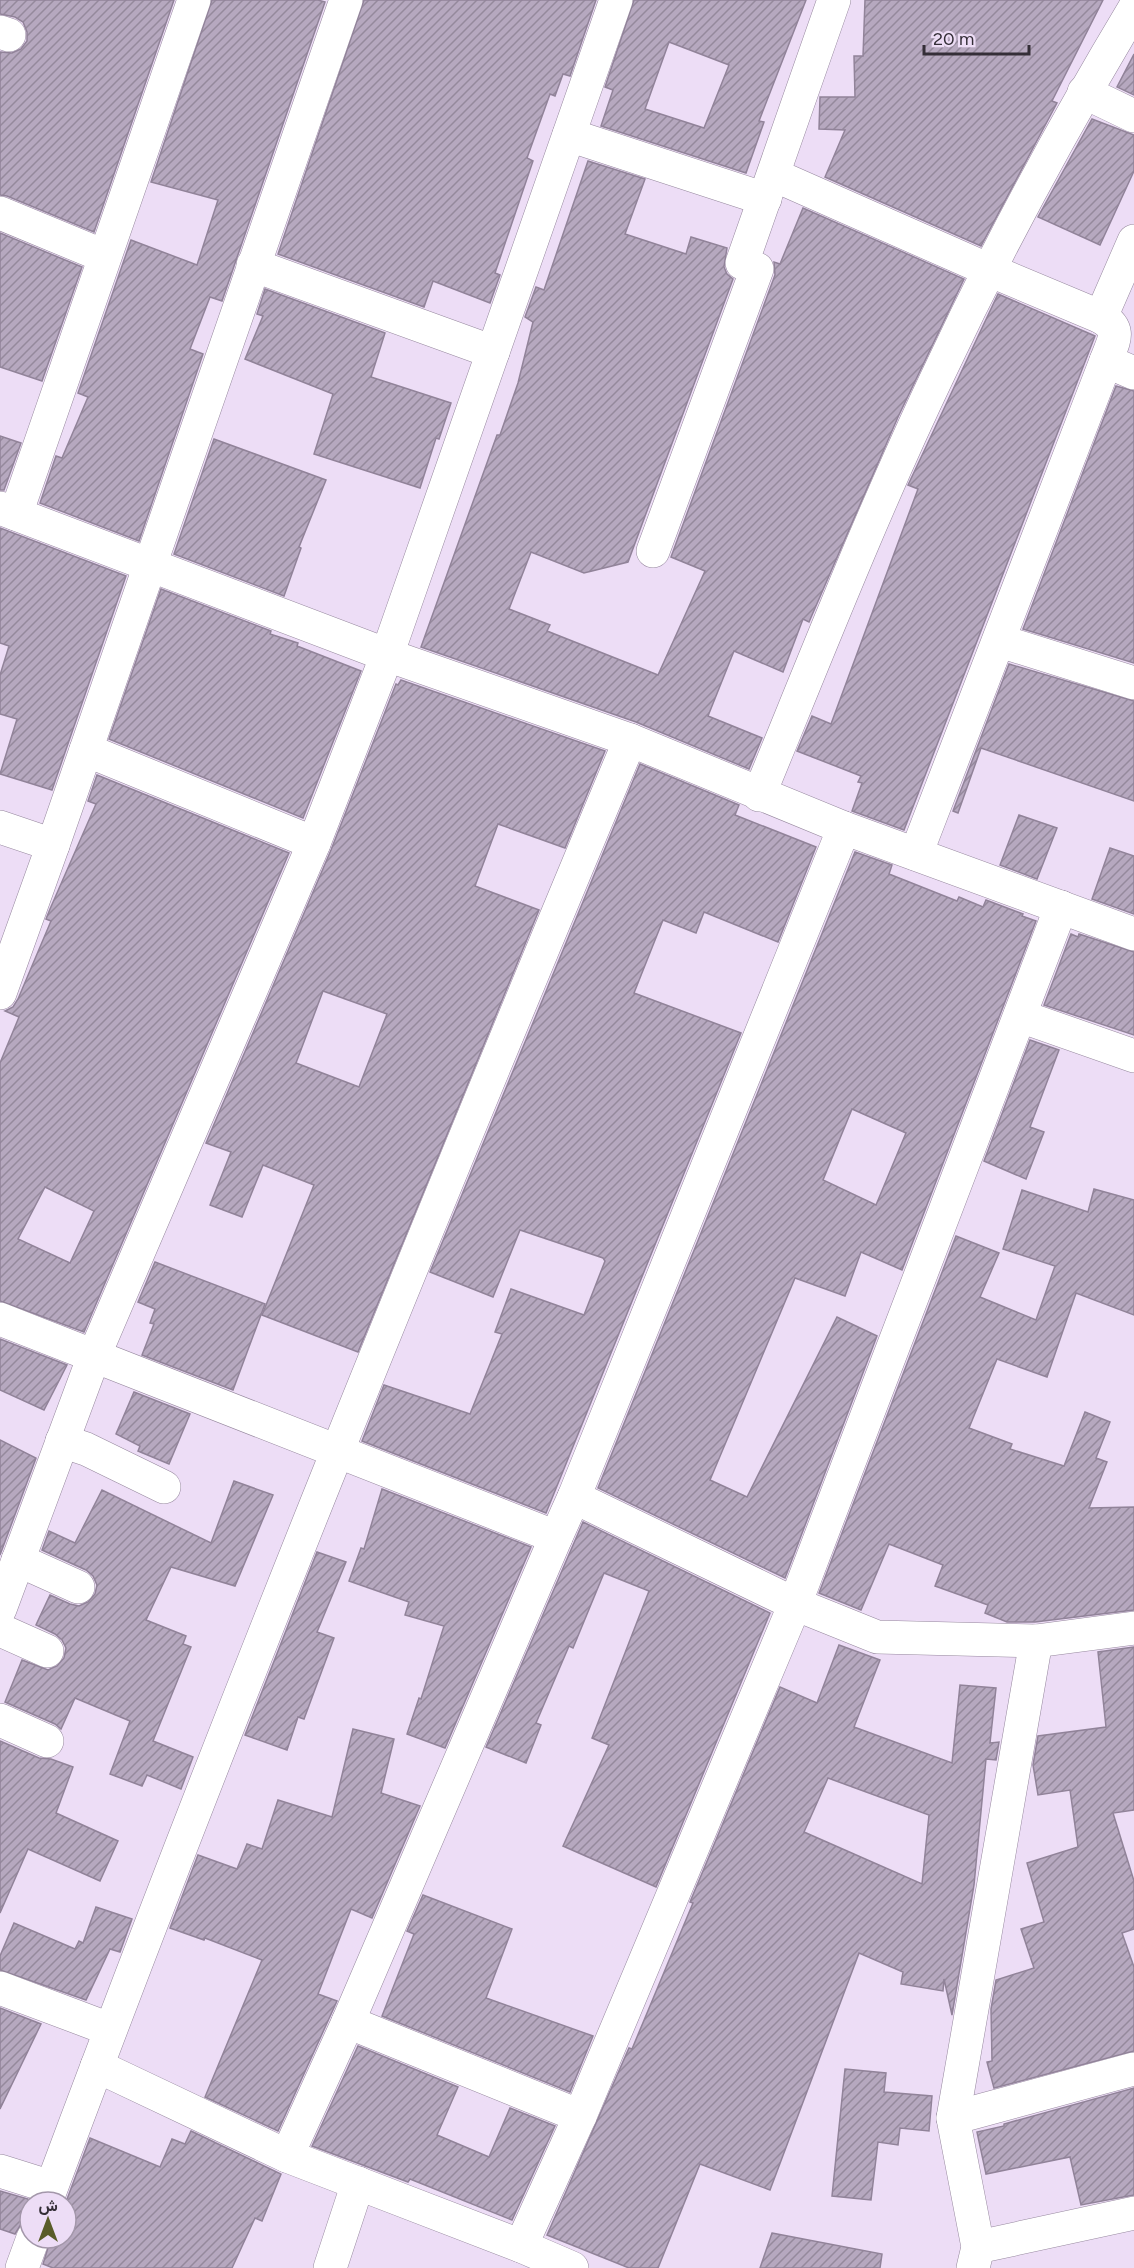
<svg xmlns="http://www.w3.org/2000/svg" width="1134" height="2268" viewBox="0 0 1134 2268" font-family="Figtree,Vazirmatn,sans-serif">
	<defs>
		<pattern id="building-hatch" width="6" height="6" patternUnits="userSpaceOnUse" patternTransform="scale(1.5)"><rect width="6" height="6" fill="#b6a8bf"/><path d="M-1 1l2-2M0 6l6-6M5 7l2-2" fill="none" stroke="#95899c"/></pattern>
	</defs>
	<rect width="100%" height="100%" fill="#edddf6"/>
	<g fill="url(#building-hatch)" stroke="#918399" stroke-width="1.5" fill-rule="evenodd">
		<path d="M0,0H174L94,232L7,196L0,195V52L12,53L21,49L27,41V32L23,22L15,17L0,14Z"/>
		<path d="M212,0H318L325,2L222,301L210,297L190,349L203,354L139,541L40,503L56,456L62,458L88,397L78,393L131,240L197,265L218,200L151,182Z"/>
		<path d="M364,0H596L570,76L563,74L555,96L550,94L527,158L533,161L495,273L500,275L490,303L433,281L424,307L278,254Z"/>
		<path d="M634,0H806L759,121L764,122L746,173L601,126L613,90L605,87ZM669,42L729,65L704,128L645,109Z"/>
		<path d="M865,0H1103L1052,101L1057,103L981,246L825,177L845,130L819,129L820,97H855L854,56H863Z"/>
		<path d="M1134,54V95L1117,87Z"/>
		<path d="M1092,119L1134,135V171L1100,245L1038,217Z"/>
		<path d="M588,161L645,179L625,234L686,254L691,237L727,248L724,267L727,274L733,279L628,562L584,573L531,552L509,609L550,625L547,631L658,675L705,571L671,557L775,275L774,262L780,264L803,208L964,279L898,417L809,622L803,619L783,672L734,651L708,716L762,738L749,769L636,722L421,647L497,435H500L518,383L533,322L525,317L536,287L544,290Z"/>
		<path d="M0,233L82,267L42,381L0,367Z"/>
		<path d="M265,289L385,333L371,377L451,403L439,439L436,438L420,488L314,454L333,394L245,359L263,316L257,314Z"/>
		<path d="M998,294L1095,336L904,830L852,811L862,783L858,782L861,776L797,751L812,716L831,724L918,489L908,485Z"/>
		<path d="M1116,386L1134,391V663L1023,629Z"/>
		<path d="M0,436L21,443L4,490H0Z"/>
		<path d="M214,439L326,480L299,547L301,548L284,596L174,554Z"/>
		<path d="M0,528L126,576L52,790L0,774L17,719L0,714V675L9,646L0,643Z"/>
		<path d="M161,589L271,631L270,634L298,643L297,646L361,671L303,818L109,739Z"/>
		<path d="M1009,664L1134,701V801L981,748L958,813L953,811Z"/>
		<path d="M401,680L605,751L565,848L498,824L475,886L539,910L358,1352L262,1315L314,1185L263,1165L242,1217L210,1205L231,1152L206,1143L331,850L396,684L398,685ZM323,991L387,1014L359,1087L296,1063Z"/>
		<path d="M640,764L739,805L735,815L816,847L778,942L704,912L696,933L663,920L634,993L741,1033L546,1513L362,1441L384,1385L470,1414L502,1334L495,1332L511,1289L584,1315L605,1261L603,1258L520,1230L493,1297L430,1272Z"/>
		<path d="M97,775L289,853L84,1332L0,1301V1063L19,1017L5,1011L13,1007L18,999L51,921L46,919L50,909L96,804L88,801ZM45,1187L94,1211L70,1263L18,1239Z"/>
		<path d="M1019,815L1057,828L1037,879L1000,865Z"/>
		<path d="M1110,848L1134,856V914L1092,899Z"/>
		<path d="M855,852L892,865L889,874L957,901L959,897L983,907L986,900L1023,914L1022,916L1036,921L902,1270L861,1252L845,1296L795,1278L710,1480L747,1497L837,1317L877,1336L785,1578L598,1488ZM852,1109L906,1133L876,1205L823,1180Z"/>
		<path d="M1071,934L1078,937L1079,934L1134,952V1035L1044,1005Z"/>
		<path d="M1030,1040L1059,1050L1030,1127L1044,1132L1026,1179L984,1161Z"/>
		<path d="M1094,1189L1134,1200V1315L1076,1293L1047,1377L997,1359L969,1428L1012,1444L1010,1449L1064,1466L1085,1412L1110,1422L1096,1458L1107,1462L1089,1508L1134,1507V1610L1035,1622H1007L985,1613L988,1605L935,1586L943,1565L889,1544L861,1610L819,1593L956,1236L999,1253L980,1297L1036,1320L1055,1266L1003,1249L1022,1190L1088,1212Z"/>
		<path d="M155,1262L265,1304L233,1390L142,1355L154,1324L150,1323L155,1309L138,1302Z"/>
		<path d="M0,1339L67,1365L44,1410L0,1390Z"/>
		<path d="M134,1392L190,1414L169,1464L138,1451L140,1446L116,1434Z"/>
		<path d="M0,1440L36,1458L0,1555Z"/>
		<path d="M234,1481L273,1495L235,1586L171,1567L146,1620L186,1636L183,1644L191,1647L153,1741L193,1757L181,1789L147,1775L142,1786L110,1774L130,1721L75,1698L61,1729L55,1724L5,1702L22,1660L48,1670L57,1666L64,1658L66,1648L62,1640L55,1634L36,1625L50,1595L70,1604L79,1606L88,1602L95,1594L97,1585L93,1576L86,1570L42,1550L49,1531L75,1543L102,1490L211,1543Z"/>
		<path d="M382,1489L531,1547L445,1748L407,1734L419,1698L421,1699L444,1626L405,1615L409,1602L349,1581L361,1548L364,1549Z"/>
		<path d="M583,1522L770,1613L656,1887L563,1846L609,1745L592,1738L649,1591L604,1573L573,1648L569,1646L536,1723L541,1725L526,1763L486,1747Z"/>
		<path d="M317,1552L346,1562L317,1632L334,1638L304,1719L298,1717L287,1750L245,1735Z"/>
		<path d="M839,1645L880,1660L854,1727L952,1763L960,1685L996,1688L990,1743L999,1742L996,1760L986,1759L974,1885L952,2015L944,1979L943,1991L901,1984L903,1972L859,1953L770,2190L700,2164L658,2268H629L547,2235L629,2048L632,2049L693,1903L690,1902L780,1687L817,1703ZM828,1778L929,1815L922,1884L804,1832Z"/>
		<path d="M1134,1647V1810L1113,1813L1134,1881V1929L1122,1933L1134,1967V2051L994,2088L987,2062L992,2061L991,2009L996,1980L1034,1968L1021,1929L1044,1922L1027,1863L1078,1847L1070,1790L1038,1795L1033,1765L1038,1736L1106,1727L1098,1652Z"/>
		<path d="M353,1729L394,1739L381,1793L420,1806L372,1918L351,1909L318,1994L337,2001L278,2131L205,2097L262,1960L205,1938L204,1940L170,1928L198,1855L237,1869L247,1844L262,1849L278,1800L332,1817Z"/>
		<path d="M0,1741L39,1758L51,1759L73,1767L56,1813L118,1841L100,1881L28,1849L0,1913Z"/>
		<path d="M423,1895L512,1929L486,1998L593,2036L570,2092L382,2016L414,1934L407,1931Z"/>
		<path d="M96,1907L132,1919L120,1952L110,1949L86,2000L0,1970V1956L14,1923L75,1949L79,1941L83,1943Z"/>
		<path d="M0,2008L41,2024L0,2109Z"/>
		<path d="M358,2046L458,2087L437,2135L489,2157L510,2108L555,2126L512,2220L410,2179L408,2182L312,2146Z"/>
		<path d="M845,2069L886,2073L884,2092L932,2096L929,2131L900,2128L898,2145L878,2142L871,2200L832,2196Z"/>
		<path d="M1134,2088V2195L1081,2205L1070,2157L986,2174L977,2132L1004,2126V2124Z"/>
		<path d="M191,2131L281,2174L262,2221L255,2218L232,2268H53L43,2264L51,2238H66V2202L90,2138L160,2167L172,2139L185,2144Z"/>
		<path d="M0,2191L28,2199L30,2220L21,2224L15,2234L0,2229Z"/>
		<path d="M772,2233L882,2254L880,2268H760Z"/>
	</g>
	<g fill="none" stroke-linecap="round" stroke-linejoin="round">
		<defs>
			<g id="minor">
				<path d="M0,32L9,35"/>
				<path d="M1084,92L1134,116"/>
				<path d="M569,135L765,199"/>
				<path d="M774,175L989,270L1101,317C1123,330 1113,341 1106,361L916,854"/>
				<path d="M0,213L104,256"/>
				<path d="M253,265L493,352"/>
				<path d="M1101,317L1134,241"/>
				<path d="M1106,361L1134,373"/>
				<path d="M0,508L387,655L630,740L844,828L1134,934"/>
				<path d="M16,514L194,0"/>
				<path d="M653,551L757,269L742,263L834,0"/>
				<path d="M1000,641L1134,683"/>
				<path d="M86,750L314,843"/>
				<path d="M759,795C817,654 873,511 939,373C997,249 1063,127 1134,9"/>
				<path d="M0,827L53,845"/>
				<path d="M0,993L53,845L346,0"/>
				<path d="M1020,1016L1134,1056"/>
				<path d="M0,1319L556,1537"/>
				<path d="M62,1441L86,1449L164,1487"/>
				<path d="M574,1497L795,1604L877,1637L1036,1641"/>
				<path d="M18,1560L78,1587"/>
				<path d="M0,1609L94,1356L314,843L387,655L616,0"/>
				<path d="M0,1630L47,1651"/>
				<path d="M0,1720L47,1741"/>
				<path d="M0,1988L109,2029"/>
				<path d="M348,2022L580,2116"/>
				<path d="M97,2066L287,2156"/>
				<path d="M953,2118L1134,2069"/>
				<path d="M0,2171L51,2187"/>
				<path d="M46,2202C229,1710 427,1225 630,740"/>
				<path d="M521,2246L580,2116L795,1604L1061,907"/>
				<path d="M978,2247L1134,2213"/>
				<path d="M22,2268L33,2238"/>
				<path d="M330,2268L358,2183"/>
				<path d="M572,2268L521,2246L287,2156L348,2022L556,1537L574,1497L844,828"/>
				<path d="M973,2268L978,2247L953,2118L1036,1641L1134,1628"/>
			</g>
		</defs>
		<use href="#minor" stroke="#96889e" stroke-width="34"/>
		<use href="#minor" stroke="#fff" stroke-width="33"/>
	</g>
	<g transform="translate(48 2220)"><circle r="28" fill="#edddf6" stroke="#a397aa" stroke-width="1.5"/>
	<path d="M0-4.5L10 22L0 15L-10 22Z" fill="#595c29"/>
	<text y="-9" font-size="16" font-weight="bold" text-anchor="middle" fill="#342e37">ش</text>
	</g>
	<path d="M924 45v9h105v-9" fill="none" stroke="#342e37" stroke-width="3"/>
	<text x="933" y="45" font-size="18" fill="#342e37" stroke="#edddf6" stroke-width="4.5" paint-order="stroke">20 m</text>
</svg>
